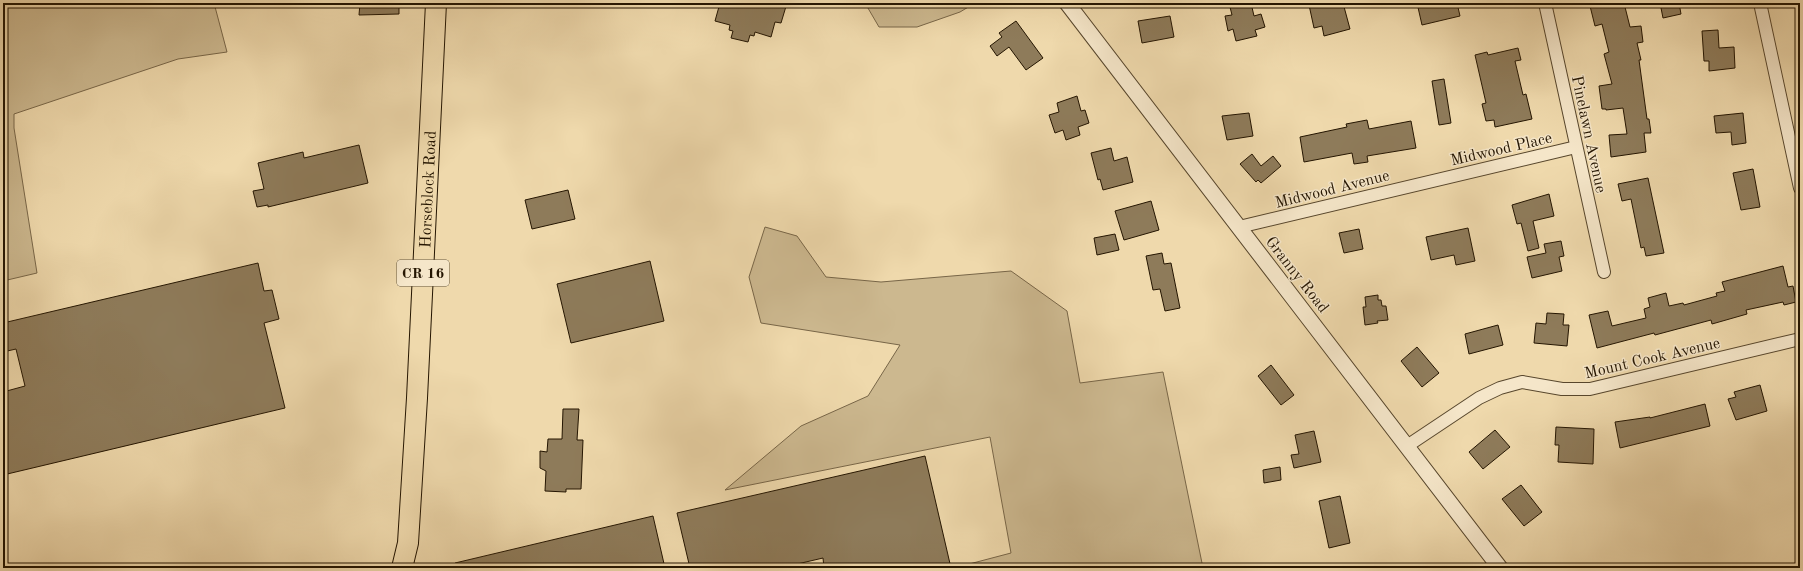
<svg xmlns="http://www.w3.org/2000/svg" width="1803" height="571" viewBox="0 0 1803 571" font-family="'Old Standard TT',serif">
	<rect width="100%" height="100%" fill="#efd9ac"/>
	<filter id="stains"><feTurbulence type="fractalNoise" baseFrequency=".005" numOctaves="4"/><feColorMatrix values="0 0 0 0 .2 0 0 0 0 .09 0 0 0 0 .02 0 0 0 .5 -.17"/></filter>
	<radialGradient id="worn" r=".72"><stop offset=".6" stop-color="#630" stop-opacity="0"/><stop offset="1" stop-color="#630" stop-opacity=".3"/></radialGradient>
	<g fill="#ccb88f" stroke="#786648">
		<path d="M3,3H214L227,52L178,59L14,114V128L37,273L3,281Z"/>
		<path d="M865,3H975L960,12L917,27H879Z"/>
		<path d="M765,227L797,236L826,277L881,282L1011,271L1067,311L1080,383L1163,372L1203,568H954L1011,553L990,437L725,490L801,426L868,396L900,345L761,323L749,277Z"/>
	</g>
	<g fill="#8e7b5a" stroke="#241501">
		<path d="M360,3H399V14L359,15Z"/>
		<path d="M720,3H787L781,23L775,22L771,37L755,32L754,36L750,35L748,42L731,38L733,31L729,30L730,25L715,21Z"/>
		<path d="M1246,3H1251L1254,16L1261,14L1265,27L1255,30L1257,36L1236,41L1233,29L1228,31L1225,16L1232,15L1230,7Z"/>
		<path d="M1319,3H1343L1350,29L1324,36L1322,26L1314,28L1309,5Z"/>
		<path d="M1417,3H1457L1460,16L1422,25Z"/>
		<path d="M1602,3H1624L1630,27L1641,26L1643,42L1637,43L1641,60H1639L1647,119H1649L1651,133H1644L1646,152L1611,157L1609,135L1627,134L1623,108L1606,110V109H1602L1599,86L1612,84L1604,54L1609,52L1602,24L1595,26L1590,6Z"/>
		<path d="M1660,3H1679L1681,14L1663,18Z"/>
		<path d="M1170,16L1174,37L1142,43L1138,21Z"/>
		<path d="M1016,21L1043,58L1026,70L1009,47L997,56L990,46L1002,37L999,33Z"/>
		<path d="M1718,30L1719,48L1734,47L1735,68L1709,71V61H1704L1702,31Z"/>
		<path d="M1518,48L1521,60L1515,61L1523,95L1526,94L1532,119L1495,127L1494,120L1486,121L1482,104L1486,103L1475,55L1487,52L1488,55Z"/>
		<path d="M1444,79L1451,123L1439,125L1432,81Z"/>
		<path d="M1077,96L1081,111L1085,110L1089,123L1078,127L1080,135L1066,140L1063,130L1055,133L1049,115L1059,112L1057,103Z"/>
		<path d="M1249,113L1253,136L1227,140L1222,116Z"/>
		<path d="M1743,113L1746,143L1732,145L1731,132L1716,133L1714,116Z"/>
		<path d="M1367,120L1369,129L1411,121L1416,148L1367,156L1368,162L1354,164L1352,153L1304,162L1300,137L1347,127L1346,124Z"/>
		<path d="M359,145L368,183L268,207V205L257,207L253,191L264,189L258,163L303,152L304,158Z"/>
		<path d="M1111,148L1114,161L1127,157L1133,182L1103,190L1100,179L1098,180L1091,153Z"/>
		<path d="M1252,154L1261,166L1273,156L1281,166L1261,183L1258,180L1256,182L1240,164Z"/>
		<path d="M1753,169L1760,207L1741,210L1733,173Z"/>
		<path d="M1648,178L1664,253L1646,256L1644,247L1641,248L1631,199L1622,201L1618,184Z"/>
		<path d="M568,190L575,219L532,229L525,200Z"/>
		<path d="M1549,194L1554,216L1533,221L1539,248L1528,251L1521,223L1517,224L1512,205Z"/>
		<path d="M1151,201L1159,230L1124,240L1115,211Z"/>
		<path d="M1468,228L1475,261L1456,265L1454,255L1431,260L1426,237Z"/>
		<path d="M1359,229L1363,249L1344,253L1339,233Z"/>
		<path d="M1115,234L1119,250L1097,255L1094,238Z"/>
		<path d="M1561,241L1564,256L1559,257L1562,271L1532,278L1527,257L1546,253L1544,244Z"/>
		<path d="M1162,253L1164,264L1171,263L1180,308L1165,311L1160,289L1153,290L1146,256Z"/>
		<path d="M650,261L664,321L571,343L557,284Z"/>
		<path d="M258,263L264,291L272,290L279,319L264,323L285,408L3,475V392L25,386L16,349L3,352V323Z"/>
		<path d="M1783,266L1788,287L1793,286L1796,302L1784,305L1783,302L1746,310L1747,314L1712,324L1711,320L1655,335L1654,333L1597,348L1589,315L1608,311L1612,326L1646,318L1644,309L1650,307L1648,298L1666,293L1669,306L1683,303L1684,305L1717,296L1716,293L1725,291L1722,282Z"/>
		<path d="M1378,295V300H1381L1382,306H1386L1388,320L1377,321L1378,323L1365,325L1363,307H1366L1365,297Z"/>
		<path d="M1547,313L1564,314L1563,325H1569L1567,346L1534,343L1536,323L1546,324Z"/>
		<path d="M1498,325L1503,345L1469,354L1465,334Z"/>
		<path d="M1417,347L1439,373L1422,387L1401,361Z"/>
		<path d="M1271,365L1294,395L1281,405L1258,376Z"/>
		<path d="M1760,385L1767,411L1736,420L1728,399L1736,397L1734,392Z"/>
		<path d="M1705,404L1710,426L1620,448L1615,422L1650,417V418Z"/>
		<path d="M563,409H579L577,440H583L581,489H566V492L545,491L546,471L540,468V451L547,452L548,439H562Z"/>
		<path d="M1556,427L1594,429L1593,464L1558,462L1559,445H1555Z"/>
		<path d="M1495,430L1510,447L1483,469L1469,452Z"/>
		<path d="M1314,431L1321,462L1294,468L1291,455L1299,454L1295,435Z"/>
		<path d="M925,456L951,568H824L823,558L780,568H690L677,513Z"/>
		<path d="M1280,467L1281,480L1264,483L1263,470Z"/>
		<path d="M1521,485L1542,512L1524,526L1502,499Z"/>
		<path d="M1340,496L1350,543L1329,548L1319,501Z"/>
		<path d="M653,516L665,568H455V563Z"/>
	</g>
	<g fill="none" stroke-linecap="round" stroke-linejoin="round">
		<defs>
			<g id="minor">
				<path d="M1545,3L1604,272"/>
				<path d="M1760,3L1800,188"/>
				<path d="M1239,227L1576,147"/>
				<path d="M1407,446L1479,398L1500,388L1522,382L1562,389H1590L1800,339"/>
			</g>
			<path id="tertiary" d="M1067,3L1500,568"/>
			<g id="primary">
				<path id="s1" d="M402,568L408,543L417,398L436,3"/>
			</g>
		</defs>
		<use href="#minor" stroke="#57462c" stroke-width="14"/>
		<use href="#tertiary" stroke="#57462c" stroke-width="17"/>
		<use href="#primary" stroke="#241501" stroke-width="22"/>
		<use href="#minor" stroke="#f5e6c9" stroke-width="12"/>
		<use href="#tertiary" stroke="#f5e6c9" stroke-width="15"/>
		<use href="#primary" stroke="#efd9ac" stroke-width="20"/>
	</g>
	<g text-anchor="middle" stroke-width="3" stroke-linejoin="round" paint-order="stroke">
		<rect fill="#f5e6c9" stroke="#63543d" stroke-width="1" x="397" y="260" width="52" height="26" rx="3"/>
		<g font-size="15" font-weight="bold" fill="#241501">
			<text x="423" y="278">CR 16</text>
		</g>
		<g font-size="16" fill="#241501" stroke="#f5e6c9">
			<text transform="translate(1590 134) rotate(78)" y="6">Pinelawn Avenue</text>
			<text transform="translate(1501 148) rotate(-13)" y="6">Midwood Place</text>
			<text transform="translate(1332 188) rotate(-14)" y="6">Midwood Avenue</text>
			<text dy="6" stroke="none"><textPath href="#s1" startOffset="380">Horseblock Road</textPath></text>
			<text transform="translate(1298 274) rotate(52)" y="6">Granny Road</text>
			<text transform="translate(1652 357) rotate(-13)" y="6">Mount Cook Avenue</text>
		</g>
	</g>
	<rect width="1803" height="571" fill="none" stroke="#efd9ac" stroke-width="16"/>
	<rect x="4" y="4" width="1795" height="563" fill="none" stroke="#241501" stroke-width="2"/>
	<rect x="8" y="8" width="1787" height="555" fill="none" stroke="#241501"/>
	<rect width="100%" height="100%" filter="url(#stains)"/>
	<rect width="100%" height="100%" fill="url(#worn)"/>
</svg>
